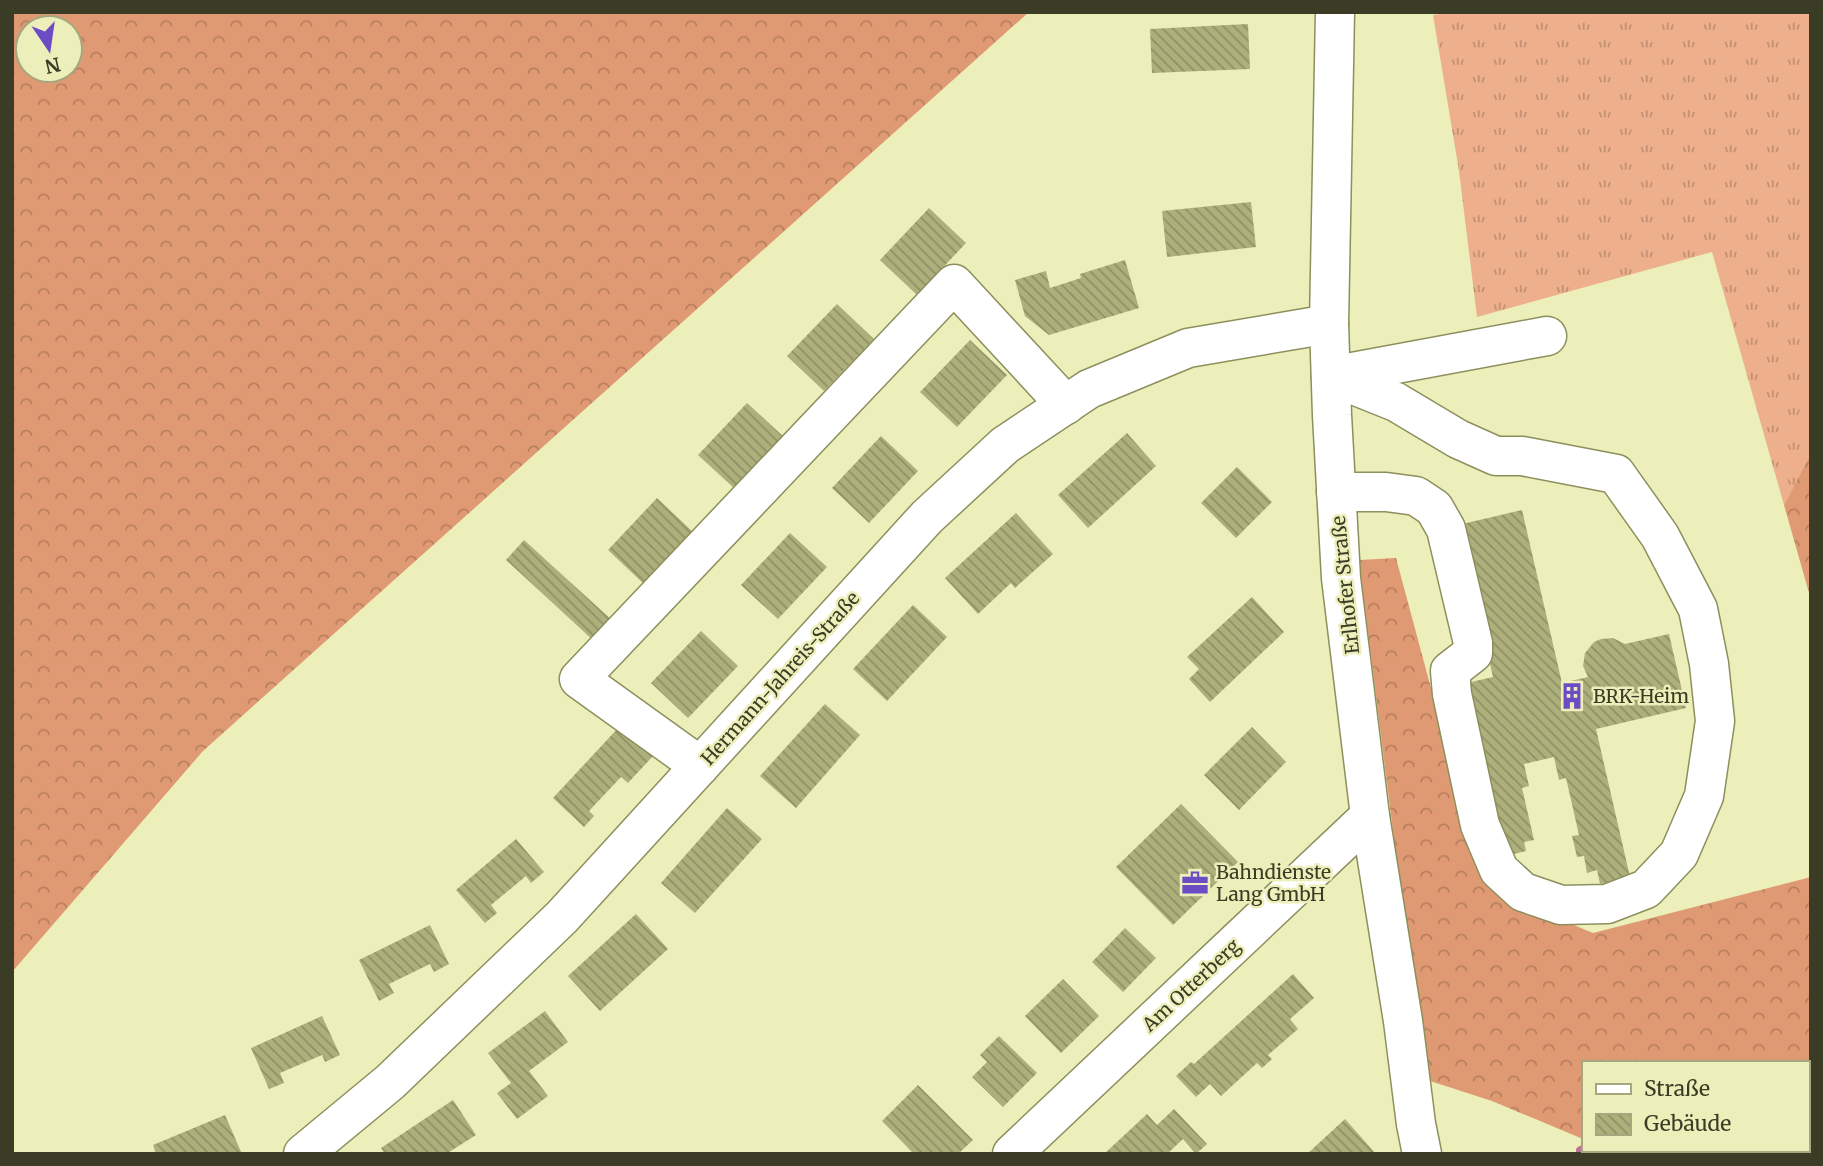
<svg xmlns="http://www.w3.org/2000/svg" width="1823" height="1166" viewBox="0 0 1823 1166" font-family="Merriweather,serif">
	<defs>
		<pattern id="grass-tufts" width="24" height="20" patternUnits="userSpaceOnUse" patternTransform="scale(1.75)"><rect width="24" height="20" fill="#eeaf8c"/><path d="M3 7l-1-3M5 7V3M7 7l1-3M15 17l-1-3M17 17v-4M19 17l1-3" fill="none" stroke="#c29072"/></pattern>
		<pattern id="forest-crowns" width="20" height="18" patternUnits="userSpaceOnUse" patternTransform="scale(1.75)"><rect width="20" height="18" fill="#e09a73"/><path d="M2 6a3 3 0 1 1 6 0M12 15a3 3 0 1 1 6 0" fill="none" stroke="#b77f5e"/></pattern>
		<pattern id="building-back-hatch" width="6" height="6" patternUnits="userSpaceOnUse" patternTransform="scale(1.75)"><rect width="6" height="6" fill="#aeb07c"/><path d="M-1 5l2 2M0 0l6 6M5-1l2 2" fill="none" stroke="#8f9065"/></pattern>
	</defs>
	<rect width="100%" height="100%" fill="#ecefb9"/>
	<path fill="url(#grass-tufts)" d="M1455,12H1811V453L1784,505L1712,252L1477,317L1459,171L1433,15Z"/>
	<g fill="url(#forest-crowns)" fill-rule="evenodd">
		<path d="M12,12H1029L203,751L12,972ZM28,28H70V70H28Z"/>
		<path d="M1811,453V600L1784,505Z"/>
		<path d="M1396,558L1478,863L1526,905L1593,933L1811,877V1154H1618L1610,1150H1807V1063H1583V1139L1492,1101L1424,1079L1359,560Z"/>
	</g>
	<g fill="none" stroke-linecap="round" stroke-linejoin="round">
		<g stroke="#ba7395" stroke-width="10">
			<path d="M1807,1137L1811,1136"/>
			<path d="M1617,1150L1626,1154"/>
			<path d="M1676,1150L1677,1154"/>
			<path d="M1695,1150L1701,1154"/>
			<path d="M1772,1150L1775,1154"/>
			<path d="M1582,1154L1581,1151L1583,1150"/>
			<path d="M1716,1154L1721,1150"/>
			<path d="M1801,1154L1803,1150"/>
		</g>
	</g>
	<g fill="url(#building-back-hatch)">
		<path d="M1248,24L1250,69L1152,73L1150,29Z"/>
		<path d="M1251,202L1256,247L1167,257L1162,211Z"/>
		<path d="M929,208L966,243L917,295L880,260Z"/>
		<path d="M1125,260L1139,308L1049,335L1025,316L1015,280L1046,271L1050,288L1081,278L1080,274Z"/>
		<path d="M837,304L874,339L824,391L787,356Z"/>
		<path d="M970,340L1007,375L957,427L920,392Z"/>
		<path d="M747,403L784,437L735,489L698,455Z"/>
		<path d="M1127,433L1156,466L1088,528L1058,495Z"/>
		<path d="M881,436L918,471L869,523L832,488Z"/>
		<path d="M1237,467L1272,502L1236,538L1201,503Z"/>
		<path d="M657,498L694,533L645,585L608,550Z"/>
		<path d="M1522,510L1562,683L1588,677L1583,666L1585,653L1594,642L1601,639L1613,638L1625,644L1669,634L1686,708L1596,729L1630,877L1600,884L1597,870L1587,873L1584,856L1577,857L1572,836L1579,835L1566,778L1559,780L1554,757L1524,764L1529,786L1522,788L1534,840L1524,842L1526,851L1498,858L1458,685L1493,677L1458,525Z"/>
		<path d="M1016,513L1053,554L1015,588L1011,583L978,614L945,578Z"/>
		<path d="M790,533L827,567L778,619L741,585Z"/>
		<path d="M524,540L613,621L595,642L506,560Z"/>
		<path d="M1252,597L1284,632L1210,702L1189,679L1199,669L1187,657Z"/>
		<path d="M913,605L947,637L887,701L853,669Z"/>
		<path d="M701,631L738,666L688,718L651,683Z"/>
		<path d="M825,704L860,735L796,808L760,776Z"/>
		<path d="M620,726L653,756L628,783L621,777L589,811L594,816L584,827L553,798Z"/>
		<path d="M1252,727L1286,762L1239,810L1204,775Z"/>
		<path d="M1181,804L1238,862L1173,925L1116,867Z"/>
		<path d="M727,808L762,839L695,913L661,883Z"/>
		<path d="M516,839L544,872L531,883L526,876L491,905L497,913L485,923L456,890Z"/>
		<path d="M636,914L668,949L600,1011L568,976Z"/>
		<path d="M430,925L449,964L434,972L430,964L389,984L394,993L379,1001L359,960Z"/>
		<path d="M1125,928L1156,958L1123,992L1092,962Z"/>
		<path d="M1293,974L1314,998L1290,1019L1298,1029L1268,1055L1272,1059L1262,1068L1257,1063L1221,1096L1210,1084L1196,1097L1176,1076L1191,1062L1194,1064Z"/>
		<path d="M1063,979L1099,1016L1061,1053L1025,1016Z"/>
		<path d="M545,1011L568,1042L529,1071L548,1096L517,1119L497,1093L511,1083L488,1053Z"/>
		<path d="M322,1016L340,1055L325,1062L322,1055L280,1073L284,1083L269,1089L251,1048Z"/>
		<path d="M999,1036L1037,1073L1003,1107L972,1077L987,1062L980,1055Z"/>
		<path d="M918,1085L973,1140L958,1154H914L882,1121Z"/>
		<path d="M453,1100L476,1135L446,1154H385L381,1148Z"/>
		<path d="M1174,1109L1207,1144L1196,1154L1183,1139L1167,1154H1104L1147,1114L1157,1125Z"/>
		<path d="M225,1115L242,1154H156L153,1145Z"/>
		<path d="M1345,1119L1376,1154H1307Z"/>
	</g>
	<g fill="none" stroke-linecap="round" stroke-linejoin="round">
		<defs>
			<g id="minor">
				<path d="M1335,12L1329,324L1332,415L1341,578L1370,816L1403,1021L1416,1124L1422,1154"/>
				<path d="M1331,376L1396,402L1458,439L1496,456H1522L1616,474L1660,536L1698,609L1709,664L1715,721L1704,796L1679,854L1646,889L1607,904L1561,905L1523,892L1499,870L1480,825L1452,694L1450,671L1473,653V643L1446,529L1434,508L1416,496L1386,492H1336"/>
				<path d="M1331,376L1547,336"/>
				<path d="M700,766L579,679L954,284L1066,405"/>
				<path d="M303,1154L390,1082L562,917L927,517L1005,445L1089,389L1188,348L1329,324"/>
				<path d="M1012,1154L1370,816"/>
			</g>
		</defs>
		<use href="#minor" stroke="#8d8f5d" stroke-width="41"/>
		<use href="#minor" stroke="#fff" stroke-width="38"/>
	</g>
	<defs>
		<symbol id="building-bare" viewBox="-9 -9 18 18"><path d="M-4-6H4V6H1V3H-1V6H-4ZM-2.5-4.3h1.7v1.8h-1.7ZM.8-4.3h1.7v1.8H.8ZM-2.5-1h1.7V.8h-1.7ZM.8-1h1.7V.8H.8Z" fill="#6b4cc5" stroke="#ecefb9" stroke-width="2.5" paint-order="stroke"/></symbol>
		<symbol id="office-bare" viewBox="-9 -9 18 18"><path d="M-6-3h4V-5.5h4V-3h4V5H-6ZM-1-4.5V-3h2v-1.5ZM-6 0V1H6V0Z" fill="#6b4cc5" stroke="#ecefb9" stroke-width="2.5" paint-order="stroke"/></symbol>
	</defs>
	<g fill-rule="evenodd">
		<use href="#building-bare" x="1553" y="677" width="38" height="38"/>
		<use href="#office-bare" x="1176" y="864" width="38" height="38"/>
	</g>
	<g text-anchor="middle" stroke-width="5" stroke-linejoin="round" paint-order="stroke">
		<g font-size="19" fill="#3b3c26" stroke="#ecefb9">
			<text transform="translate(1345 585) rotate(-96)" y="7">Erlhofer Straße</text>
			<text transform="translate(780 678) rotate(-48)" y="7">Hermann-Jahreis-Straße</text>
			<text transform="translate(1191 985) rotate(-43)" y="7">Am Otterberg</text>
		</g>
		<g font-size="19" fill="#3b3c26" stroke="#ecefb9" text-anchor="start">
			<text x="1593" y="703">BRK-Heim</text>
			<text x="1216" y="879">Bahndienste<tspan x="1216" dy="22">Lang GmbH</tspan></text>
		</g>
	</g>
	<rect width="1823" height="1166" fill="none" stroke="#3b3c26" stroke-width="28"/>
	<rect x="1582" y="1061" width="228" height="91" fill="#ecefb9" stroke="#a5a77e" stroke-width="2"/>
	<rect x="1596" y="1084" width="35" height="10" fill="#ffffff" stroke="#a5a77e" stroke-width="2"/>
	<text x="1644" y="1096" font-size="21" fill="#3b3c26">Straße</text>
	<rect x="1596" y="1114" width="35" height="21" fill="url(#building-back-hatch)" stroke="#a5a77e" stroke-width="2"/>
	<text x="1644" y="1131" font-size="21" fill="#3b3c26">Gebäude</text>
	<g transform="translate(49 49) rotate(167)"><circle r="33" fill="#ecefb9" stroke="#a5a77e" stroke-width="2"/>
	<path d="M0-5L12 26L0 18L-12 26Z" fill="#6b4cc5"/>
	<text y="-10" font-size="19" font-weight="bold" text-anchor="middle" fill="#3b3c26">N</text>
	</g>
</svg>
